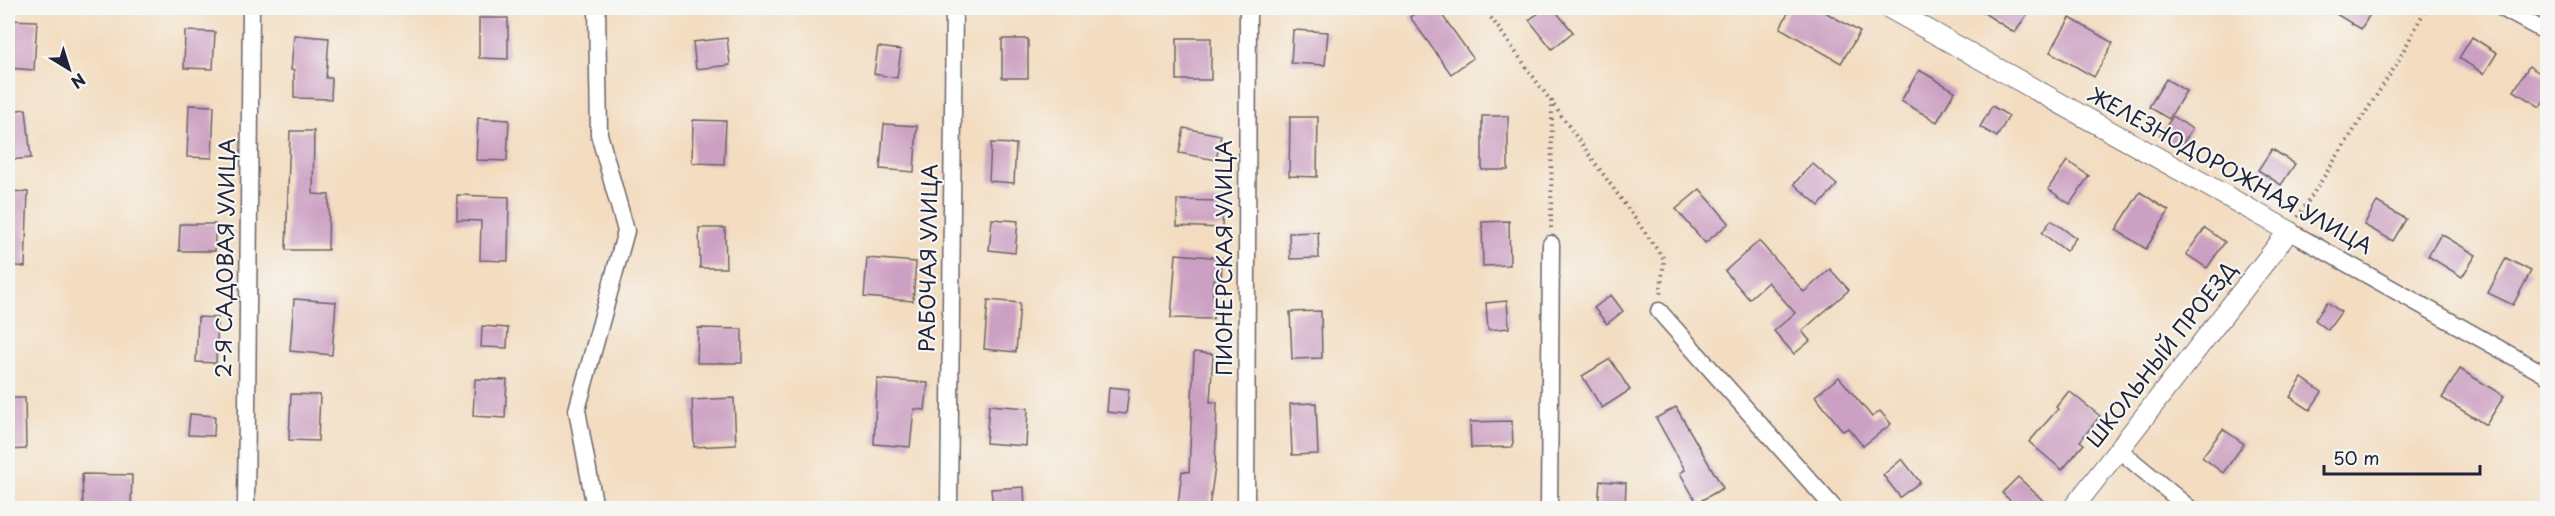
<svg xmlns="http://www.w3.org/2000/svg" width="2555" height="516" viewBox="0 0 2555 516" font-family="'Playpen Sans',sans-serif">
	<rect width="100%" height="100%" fill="#f6f6f2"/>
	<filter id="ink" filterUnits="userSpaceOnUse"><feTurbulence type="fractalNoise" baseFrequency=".0167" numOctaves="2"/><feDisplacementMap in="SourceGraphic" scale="12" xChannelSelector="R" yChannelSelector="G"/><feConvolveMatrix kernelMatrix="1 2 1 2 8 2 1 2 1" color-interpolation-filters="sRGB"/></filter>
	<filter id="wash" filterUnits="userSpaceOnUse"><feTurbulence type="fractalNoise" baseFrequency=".008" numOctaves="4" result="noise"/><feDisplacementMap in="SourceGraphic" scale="24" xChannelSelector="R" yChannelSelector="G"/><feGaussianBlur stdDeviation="1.35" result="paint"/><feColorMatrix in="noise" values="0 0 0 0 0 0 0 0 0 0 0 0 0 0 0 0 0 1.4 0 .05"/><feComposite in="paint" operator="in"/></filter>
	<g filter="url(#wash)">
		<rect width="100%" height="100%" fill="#f3dcbf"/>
		<g id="blocks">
			<g fill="#cca0c2">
				<path d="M1422,8H1437L1473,58L1451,74L1410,17Z"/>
				<path d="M1546,8H1553L1573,32L1552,49L1529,20Z"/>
				<path d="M1791,8H1818L1860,32L1841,63L1780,28Z"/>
				<path d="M1976,8H2031L2015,33Z"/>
				<path d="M2326,8H2374L2361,29Z"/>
				<path d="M479,18H508V59L479,58Z"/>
				<path d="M2070,18L2113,43L2094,77L2050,52Z"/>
				<path d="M8,20L37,21L34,70L8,68Z"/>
				<path d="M1293,30L1328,32L1325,65L1291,63Z"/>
				<path d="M185,31L215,32L213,69L184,68Z"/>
				<path d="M294,35L329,38L326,78H332L331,99L294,98V70H291Z"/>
				<path d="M2472,37L2497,53L2484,74L2459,58Z"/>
				<path d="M727,38L730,65L696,69L693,42Z"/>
				<rect x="1177" y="38" width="34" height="42"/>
				<rect x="1002" y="39" width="26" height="39"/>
				<path d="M878,47L901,50L897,78L874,74Z"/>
				<path d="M2529,66L2547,78V96L2540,107L2514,91Z"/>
				<path d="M1919,70L1955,91L1937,122L1901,101Z"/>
				<path d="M2166,79L2186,91L2169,119L2149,107Z"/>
				<path d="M189,105L214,106L212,158L187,157Z"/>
				<path d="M1992,106L2009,116L1997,137L1980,127Z"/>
				<path d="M26,109L31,158L8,160V111Z"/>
				<rect x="1482" y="116" width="26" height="54"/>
				<path d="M2173,116L2192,129L2180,148L2160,135Z"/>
				<path d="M1290,117H1318L1317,177L1289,176Z"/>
				<path d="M478,118L509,120L507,161L476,160Z"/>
				<path d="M693,120L726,121L724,164L692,163Z"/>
				<path d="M884,124L917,126L914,172L880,169Z"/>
				<path d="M1184,128L1221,135L1216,160L1179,153Z"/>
				<path d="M290,131H314L313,194L329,195L328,250H286Z"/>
				<path d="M991,143L1016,144L1014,183L989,181Z"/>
				<path d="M2272,149L2295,164L2281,185L2258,170Z"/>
				<path d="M2067,161L2089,176L2070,204L2048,189Z"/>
				<path d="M1812,163L1837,185L1819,206L1794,184Z"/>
				<path d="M1700,189L1729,223L1705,243L1676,209Z"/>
				<path d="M8,191L28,192L25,267L8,265Z"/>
				<path d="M2140,192L2169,211L2146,249L2116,230Z"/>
				<path d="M457,195L509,197L508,261L480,260L481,221L457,220Z"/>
				<path d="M1177,200L1223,201L1222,228L1177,226Z"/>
				<path d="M2377,202L2406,219L2393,241L2364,225Z"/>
				<path d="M992,219L1018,221L1015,253L989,250Z"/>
				<path d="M2051,220L2076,238L2066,251L2042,233Z"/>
				<path d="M1509,221L1510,265L1483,266L1482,222Z"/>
				<path d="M180,224H215V251H179Z"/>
				<path d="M699,228H725L726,268H700Z"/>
				<path d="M2205,228L2225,242L2207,268L2186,254Z"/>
				<path d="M1318,232L1319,258L1290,259L1289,233Z"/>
				<path d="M2441,234L2476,255L2462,277L2428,256Z"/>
				<path d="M1759,241L1804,292L1830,269L1849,290L1802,331L1810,341L1794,354L1774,331L1795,313L1768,282L1749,299L1725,271Z"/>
				<path d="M1176,254L1222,258L1221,280L1213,279V319L1171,318Z"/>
				<path d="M867,258L916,262L913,301L864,297Z"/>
				<path d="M2506,258L2531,271L2513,305L2488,293Z"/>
				<path d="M1611,295L1623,311L1607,324L1594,308Z"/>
				<path d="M294,299L336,302L332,355L290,351Z"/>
				<path d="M988,300L1020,303L1016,352L984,349Z"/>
				<path d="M1507,301L1509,328L1488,330L1486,303Z"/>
				<path d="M2327,302L2341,312L2328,330L2315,320Z"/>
				<path d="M1321,311L1322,358L1292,359L1290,312Z"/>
				<path d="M198,317L218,318L216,363L196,362Z"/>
				<path d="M482,326L508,328L507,348L481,347Z"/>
				<path d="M698,328L742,329V363H697Z"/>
				<path d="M1194,352L1213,354L1210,402H1217L1215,467L1209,508L1178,504L1182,471L1189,472Z"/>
				<path d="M1610,359L1630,390L1602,408L1582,376Z"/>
				<path d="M2460,369L2504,396L2486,425L2442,398Z"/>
				<path d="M1839,377L1872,417L1880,411L1891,424L1863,446L1848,428L1843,431L1815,396Z"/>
				<path d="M2302,378L2322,392L2310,410L2290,397Z"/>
				<path d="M475,379L507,380L505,418L473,416Z"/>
				<path d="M877,379L928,383L925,410L914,409L910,447L874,444Z"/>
				<path d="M1109,387L1129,389L1126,414L1107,412Z"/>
				<path d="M2069,391L2100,416L2080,441L2084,444L2062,470L2029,442L2058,409L2056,407Z"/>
				<path d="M291,394L320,395L318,441L289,440Z"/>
				<path d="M8,398H25L26,449L8,450Z"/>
				<path d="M734,398L736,445L694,447L692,400Z"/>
				<path d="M1316,403L1318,454L1292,455L1290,404Z"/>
				<path d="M989,405L1028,408L1026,446L986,443Z"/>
				<path d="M1676,407L1723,488L1697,503L1680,473L1685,470L1656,418Z"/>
				<path d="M190,414L215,416L214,436L188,435Z"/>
				<path d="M1512,421L1513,447L1471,448L1470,422Z"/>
				<path d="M2223,429L2244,444L2223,473L2202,457Z"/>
				<path d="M1902,459L1920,482L1900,497L1883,475Z"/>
				<path d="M82,474L132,475L131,507L83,505Z"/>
				<path d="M2018,477L2051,508H2018L2002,493Z"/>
				<path d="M1600,481L1626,483L1625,508H1598Z"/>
				<path d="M1024,487L1025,508H993L991,489Z"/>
			</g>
		</g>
	</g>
	<g filter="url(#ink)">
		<use href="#blocks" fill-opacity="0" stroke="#6b6369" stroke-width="1.5"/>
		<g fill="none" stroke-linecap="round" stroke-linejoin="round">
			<defs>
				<g id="minor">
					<path d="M2502,8L2548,33"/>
					<path d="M2289,231L2548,376"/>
					<path d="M1659,311L1834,508"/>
					<path d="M2118,449L2189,508"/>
					<path d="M246,508L251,8"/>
					<path d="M595,508L577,410L626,231L599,134L597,8"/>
					<path d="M949,508L954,8"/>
					<path d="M1246,508L1248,8"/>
					<path d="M1549,508L1551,244"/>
				</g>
				<path id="tertiary" d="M1889,8L2289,231L2073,508"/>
			</defs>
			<use href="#minor" stroke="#6b6369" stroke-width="19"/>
			<use href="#tertiary" stroke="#6b6369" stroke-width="22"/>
			<g stroke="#6b6369" stroke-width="4" stroke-dasharray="1.5 4.5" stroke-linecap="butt">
				<path d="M1484,8L1664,259L1660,296"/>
				<path d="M2298,217L2396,65L2426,8"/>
				<path d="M1551,228L1552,100"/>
			</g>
			<use href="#minor" stroke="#fff" stroke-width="16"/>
			<use href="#tertiary" stroke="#fff" stroke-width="20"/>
		</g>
	</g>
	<g text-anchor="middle" stroke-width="4.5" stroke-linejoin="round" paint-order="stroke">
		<g font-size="21" fill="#22223b" stroke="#f6f6f2">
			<text transform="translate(2230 171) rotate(29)" y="7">ЖЕЛЕЗНОДОРОЖНАЯ УЛИЦА</text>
			<text transform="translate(226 258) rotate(-89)" y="7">2-Я САДОВАЯ УЛИЦА</text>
			<text transform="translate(929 258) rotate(-89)" y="7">РАБОЧАЯ УЛИЦА</text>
			<text transform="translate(1225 258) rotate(-90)" y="7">ПИОНЕРСКАЯ УЛИЦА</text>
			<text transform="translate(2162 355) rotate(-52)" y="7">ШКОЛЬНЫЙ ПРОЕЗД</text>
		</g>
	</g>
	<rect width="2555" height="516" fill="none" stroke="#f6f6f2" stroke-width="30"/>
	<g transform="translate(69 69) rotate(142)" stroke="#f6f6f2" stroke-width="4.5" paint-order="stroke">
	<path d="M0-4.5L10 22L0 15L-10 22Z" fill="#22223b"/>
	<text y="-9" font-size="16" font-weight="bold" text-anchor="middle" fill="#22223b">N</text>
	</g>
	<path d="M2324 465v9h156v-9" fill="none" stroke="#22223b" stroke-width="3"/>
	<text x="2333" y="465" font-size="18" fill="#22223b" stroke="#f6f6f2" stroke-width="4.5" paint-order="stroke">50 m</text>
</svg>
